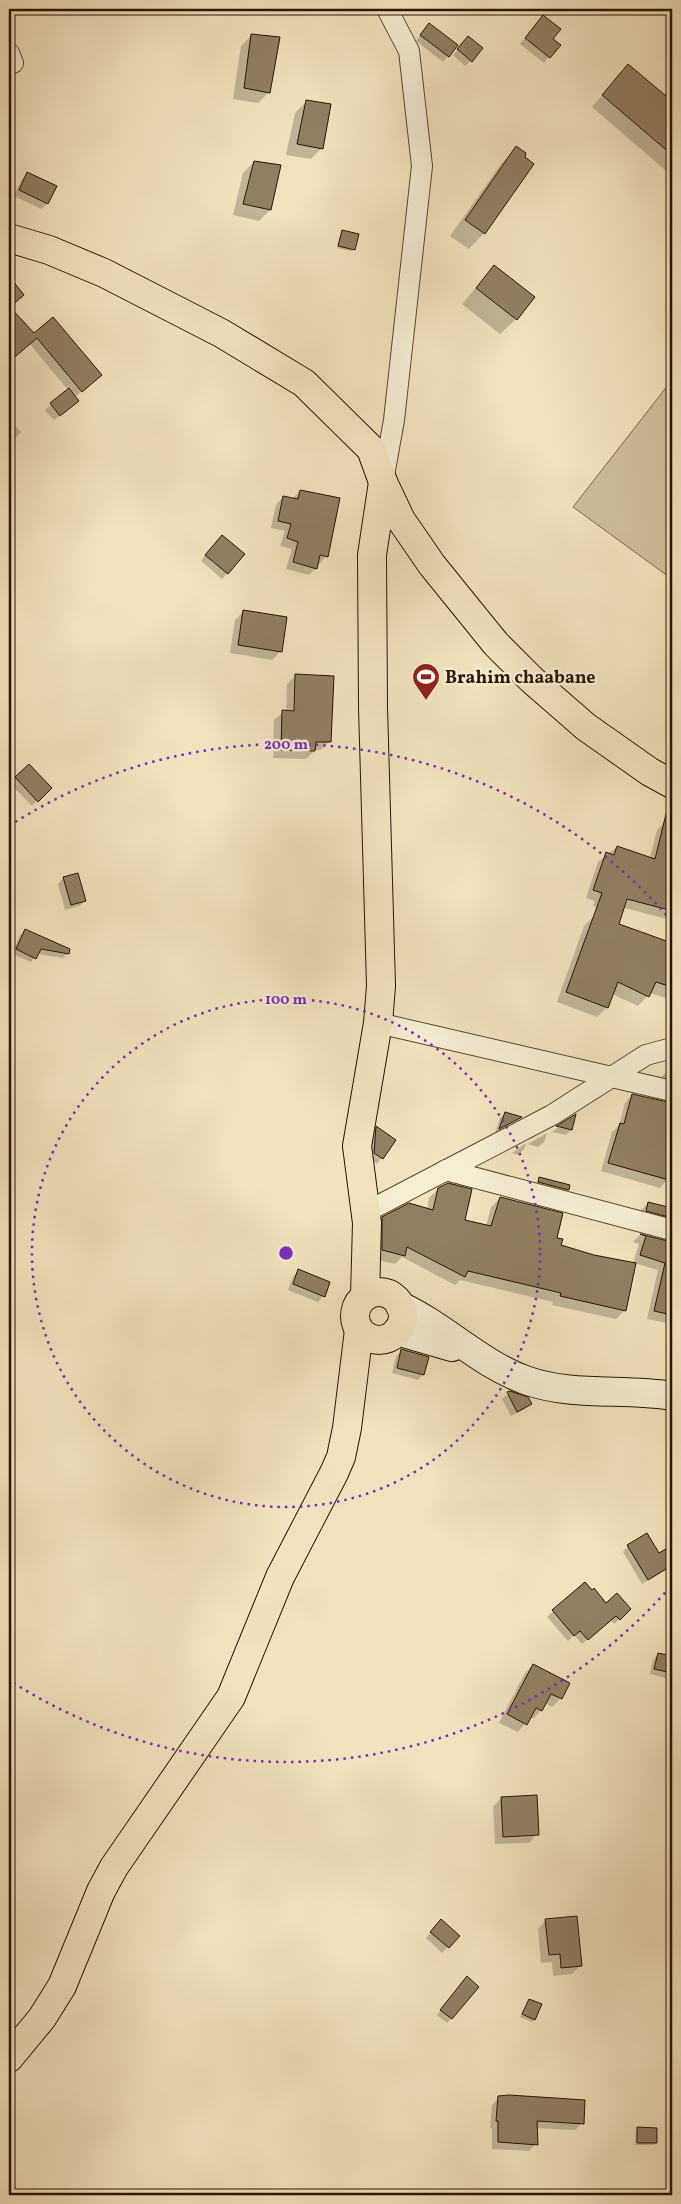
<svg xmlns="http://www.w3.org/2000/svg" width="681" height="2204" viewBox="0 0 681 2204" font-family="Vollkorn,serif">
	<rect width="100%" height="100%" fill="#f1e3bd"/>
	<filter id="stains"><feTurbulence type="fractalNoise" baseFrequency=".004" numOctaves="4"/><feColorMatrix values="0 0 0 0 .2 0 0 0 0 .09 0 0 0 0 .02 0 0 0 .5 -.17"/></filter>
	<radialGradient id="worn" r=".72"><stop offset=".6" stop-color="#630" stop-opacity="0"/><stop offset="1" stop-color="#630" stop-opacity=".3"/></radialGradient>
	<path fill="#cfc09d" stroke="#7b6a4e" d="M672,380V579L573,507Z"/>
	<g fill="#0003">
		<path d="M626,9H639L634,14Z"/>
		<path d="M538,22L551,39L559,45L544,63L520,44Z"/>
		<path d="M424,30L448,56L443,62L416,41Z"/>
		<path d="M252,35L269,92L258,103L233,99L241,46Z"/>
		<path d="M463,43L471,61L465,66L453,55Z"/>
		<path d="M628,66L672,103V176L592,107Z"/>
		<path d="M306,102L322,148L311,159L286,155L295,113Z"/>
		<path d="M517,148L484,233L469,249L450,236L501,164Z"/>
		<path d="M254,162L270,210L259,221L233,215L243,173Z"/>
		<path d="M28,174L55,187L47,204L41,209L14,196L22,179Z"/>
		<path d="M343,231L354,249L351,251L337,248Z"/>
		<path d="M494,267L516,319L500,334L462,304Z"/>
		<path d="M9,278L23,295L9,307L34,335L93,382L75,397L72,406L54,420L45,410L68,390L29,343L9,362Z"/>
		<path d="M9,419L21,432L9,445Z"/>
		<path d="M300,491L326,556L319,564L317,563L316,568L309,575L286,569L292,549L280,546L285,531L271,528L276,505L283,497L292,499Z"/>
		<path d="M216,542L243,555L222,579L201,561Z"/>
		<path d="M244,611L281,651L272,660L230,653L235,620Z"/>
		<path d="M296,675L329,742L321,750H315L306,759L273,758L274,720L283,712H286L287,684Z"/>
		<path d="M29,766L50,788L32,806L10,783Z"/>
		<path d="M665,822L672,824V925L666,923L667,919L621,907L616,911L593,906L595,901L586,898L598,862L617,847L650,858L657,830Z"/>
		<path d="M63,878L85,901L79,906L65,910L58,884Z"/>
		<path d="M594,916L672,944V1000L650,993L638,1006L612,994L607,1007L597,1017L557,1002L584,926Z"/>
		<path d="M25,931L67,954L63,958L37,954L31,962L12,954L20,935Z"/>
		<path d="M668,1071L672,1072V1090L636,1080L642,1073L661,1077Z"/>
		<path d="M632,1095L672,1104V1163L667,1180L660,1188L601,1171L612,1132L619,1125L625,1103Z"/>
		<path d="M506,1113L520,1118L495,1133L500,1118Z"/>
		<path d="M574,1116L571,1130L566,1135L552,1132Z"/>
		<path d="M376,1128L394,1140L377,1164L369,1158L371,1133Z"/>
		<path d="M547,1133L544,1142L538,1147L528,1144Z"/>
		<path d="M526,1143L524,1149L518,1155L512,1153Z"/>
		<path d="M540,1179L569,1186L568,1190L557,1201L529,1190Z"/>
		<path d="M438,1189L463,1221L486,1226L491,1207L500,1198L556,1239L560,1246L593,1256L633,1263L639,1244L633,1242L640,1235L672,1242V1324L647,1319L658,1270L634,1263L625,1310L616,1319L552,1305L553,1302L460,1280L455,1285L402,1257L395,1264L373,1259L374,1227L383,1218L427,1209L429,1198Z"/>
		<path d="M648,1203L672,1209V1229L640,1211Z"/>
		<path d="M299,1271L323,1296L318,1302L288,1290L293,1276Z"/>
		<path d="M402,1351L423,1374L418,1380L392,1373L396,1356Z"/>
		<path d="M510,1392L530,1404L525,1409L511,1416L502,1399Z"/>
		<path d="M628,1546L659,1555L672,1547V1569L668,1571L667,1570L642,1584L623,1552Z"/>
		<path d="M584,1584L606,1605L630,1609L614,1624L610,1620L582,1644L574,1635L568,1641L547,1617Z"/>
		<path d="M658,1654L672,1658V1680L650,1674L653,1660Z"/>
		<path d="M533,1665L568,1683L560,1699L552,1707L545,1703L541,1710L533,1719L530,1717L518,1732L499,1723L525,1673Z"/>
		<path d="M502,1798L537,1834L529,1843L495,1844L493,1806Z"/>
		<path d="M546,1920L580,1966L572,1974L553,1976L552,1962L541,1963L538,1929Z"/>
		<path d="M436,1926L458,1936L442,1953L426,1938Z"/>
		<path d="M463,1982L478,1987L447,2023L437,2015Z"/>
		<path d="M529,2000L534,2020L532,2022L520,2017Z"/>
		<path d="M499,2098L582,2123L575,2130L536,2128V2144L529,2151L492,2149V2128H490L492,2105Z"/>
		<path d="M638,2129L656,2143L654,2145H635L636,2131Z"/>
	</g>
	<g fill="#908062" stroke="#271400">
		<path d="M543,15L561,29L553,39L561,45L550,58L525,38Z"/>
		<path d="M429,23L458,45L449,57L420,35Z"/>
		<path d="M251,34L280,37L270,93L244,88Z"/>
		<path d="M468,36L483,48L472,62L457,49Z"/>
		<path d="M628,64L672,101V155L602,95Z"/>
		<path d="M306,100L331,104L323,149L297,144Z"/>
		<path d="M516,146L526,153L525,157L534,164L485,234L465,220Z"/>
		<path d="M254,161L281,165L271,210L243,204Z"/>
		<path d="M27,172L57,186L48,204L19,190Z"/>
		<path d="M342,230L359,234L355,250L338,246Z"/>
		<path d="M494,265L535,297L517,320L476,288Z"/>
		<path d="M9,276L24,295L10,307L34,333L53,317L102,375L82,392L37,338L9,362Z"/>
		<path d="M69,388L79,401L60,416L50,403Z"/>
		<path d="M300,490L340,498L328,557L320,555L317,569L293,562L298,542L287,538L291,524L278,521L283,496L298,499Z"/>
		<path d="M222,535L245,554L228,574L205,555Z"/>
		<path d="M243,610L287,617L282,652L238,645Z"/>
		<path d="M295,674L334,676L331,742H316L315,751L281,750L282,710L294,711Z"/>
		<path d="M29,764L52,788L38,802L15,777Z"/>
		<path d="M667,810H672V900L669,910L627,899L619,924L672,943V987L656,982L649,997L618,982L608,1008L566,992L602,893L593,890L606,852L614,855L617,846L655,859Z"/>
		<path d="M78,873L86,901L71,905L63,877Z"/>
		<path d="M25,929L70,949L69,954L41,949L36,959L16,949Z"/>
		<path d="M632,1094L672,1103V1168L669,1180L608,1163L620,1123L624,1124Z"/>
		<path d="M505,1112L522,1117L499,1129Z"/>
		<path d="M576,1114L572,1130L556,1126L558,1125Z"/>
		<path d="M376,1126L396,1140L383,1159L374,1153Z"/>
		<path d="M539,1177L570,1185L569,1190L538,1182Z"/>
		<path d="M448,1183L472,1189L465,1220L491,1226L500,1197L563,1213L557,1238L563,1239L561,1245L594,1255L636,1263L626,1311L560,1296L561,1293L468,1271L465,1277L407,1247L405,1256L382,1250V1217L409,1203L433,1210L438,1188Z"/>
		<path d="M648,1202L672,1208V1218L646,1211Z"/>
		<path d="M640,1234L672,1242V1315L654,1311L665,1263L640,1255L646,1236Z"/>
		<path d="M298,1269L330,1282L325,1297L293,1284Z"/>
		<path d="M401,1349L429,1357L424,1375L397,1368Z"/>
		<path d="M510,1391L528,1397L532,1404L517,1412L507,1392Z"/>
		<path d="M647,1533L659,1553L672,1545V1565L648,1580L627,1545Z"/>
		<path d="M585,1582L592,1590L594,1588L606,1603L617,1593L631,1609L620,1620L616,1616L588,1640L580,1631L574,1636L552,1610Z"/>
		<path d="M658,1653L672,1656V1673L654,1669Z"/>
		<path d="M533,1664L570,1683L562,1699L551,1694L542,1711L536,1708L527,1725L507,1714Z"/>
		<path d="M537,1795L539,1835L503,1837L501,1797Z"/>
		<path d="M577,1916L582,1966L561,1968L560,1954L549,1955L545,1919Z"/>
		<path d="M441,1919L460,1936L449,1948L430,1932Z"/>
		<path d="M467,1976L479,1987L452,2019L440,2010Z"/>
		<path d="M529,1999L542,2004L535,2020L522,2014Z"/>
		<path d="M509,2095L585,2100L584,2124L537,2121L538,2145L498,2142V2121H496L498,2096Z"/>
		<path d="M637,2127L657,2128V2143H637Z"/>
	</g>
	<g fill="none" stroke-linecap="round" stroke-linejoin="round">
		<defs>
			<g id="street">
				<path d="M9,53L13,63L9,64"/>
				<path d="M383,481L394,420L422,166L409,51L387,9"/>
				<path d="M378,1023L672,1091"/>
				<path d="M446,1170L672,1230"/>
				<path d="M366,1212L552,1115L646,1055L672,1048"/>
			</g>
			<g id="secondary">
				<path d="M400,1306C444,1326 479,1363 525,1380C572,1397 624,1388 672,1396"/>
				<path d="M397,1331L452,1347"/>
			</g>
			<g id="primary">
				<path d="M9,238L49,250L104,273L221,333L304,383L371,449L383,482L401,520L432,565L496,644L532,680L586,727L650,772L672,784"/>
				<circle cx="379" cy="1316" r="24"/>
				<path d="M365,1296L367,1223L357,1146L378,1023L381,986L373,707L372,555L383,482"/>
				<path d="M9,2058L42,2018L62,1986L101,1891L114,1867L231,1697L280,1577L334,1473L341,1457L347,1428L359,1330"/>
			</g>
		</defs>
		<use href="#street" stroke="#5a482f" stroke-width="22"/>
		<use href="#secondary" stroke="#271400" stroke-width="30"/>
		<use href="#primary" stroke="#271400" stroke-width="30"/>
		<use href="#street" stroke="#f6edd4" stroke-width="20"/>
		<use href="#secondary" stroke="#f6edd4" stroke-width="28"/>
		<use href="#primary" stroke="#f1e3bd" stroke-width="28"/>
	</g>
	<g fill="none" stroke="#7b2cbf" stroke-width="2.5" stroke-dasharray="2.5 5">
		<circle cx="286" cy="1253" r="254"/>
		<path d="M670 1587A509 509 0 0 1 9 1680M9 826A509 509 0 0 1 670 919"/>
	</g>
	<defs>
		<symbol id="stadium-pin" viewBox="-11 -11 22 30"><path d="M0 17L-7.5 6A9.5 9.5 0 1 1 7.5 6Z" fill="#8f2418" stroke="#f6edd4"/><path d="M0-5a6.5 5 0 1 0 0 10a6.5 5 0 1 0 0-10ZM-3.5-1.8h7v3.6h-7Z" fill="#fff"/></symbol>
	</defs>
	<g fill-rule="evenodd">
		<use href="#stadium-pin" x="410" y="661" width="32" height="43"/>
	</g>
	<g text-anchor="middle" stroke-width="5" stroke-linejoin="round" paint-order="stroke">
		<g font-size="18" font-weight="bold" fill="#271400" stroke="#f6edd4" text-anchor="start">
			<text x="445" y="683">Brahim chaabane</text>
		</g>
	</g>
	<circle cx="286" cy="1253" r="8" fill="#7b2cbf" stroke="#f6edd4" stroke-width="2.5"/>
	<g font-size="15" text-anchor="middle" font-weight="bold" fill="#7b2cbf" stroke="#f6edd4" stroke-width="5" stroke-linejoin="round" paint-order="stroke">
		<text x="286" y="749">200 m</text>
		<text x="286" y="1004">100 m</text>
	</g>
	<rect width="681" height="2204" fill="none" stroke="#f1e3bd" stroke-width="30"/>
	<rect x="10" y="10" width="661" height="2184" fill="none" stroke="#271400" stroke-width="2.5"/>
	<rect x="15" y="15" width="651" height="2174" fill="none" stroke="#271400"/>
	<rect width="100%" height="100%" filter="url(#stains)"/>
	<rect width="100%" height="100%" fill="url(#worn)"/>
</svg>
